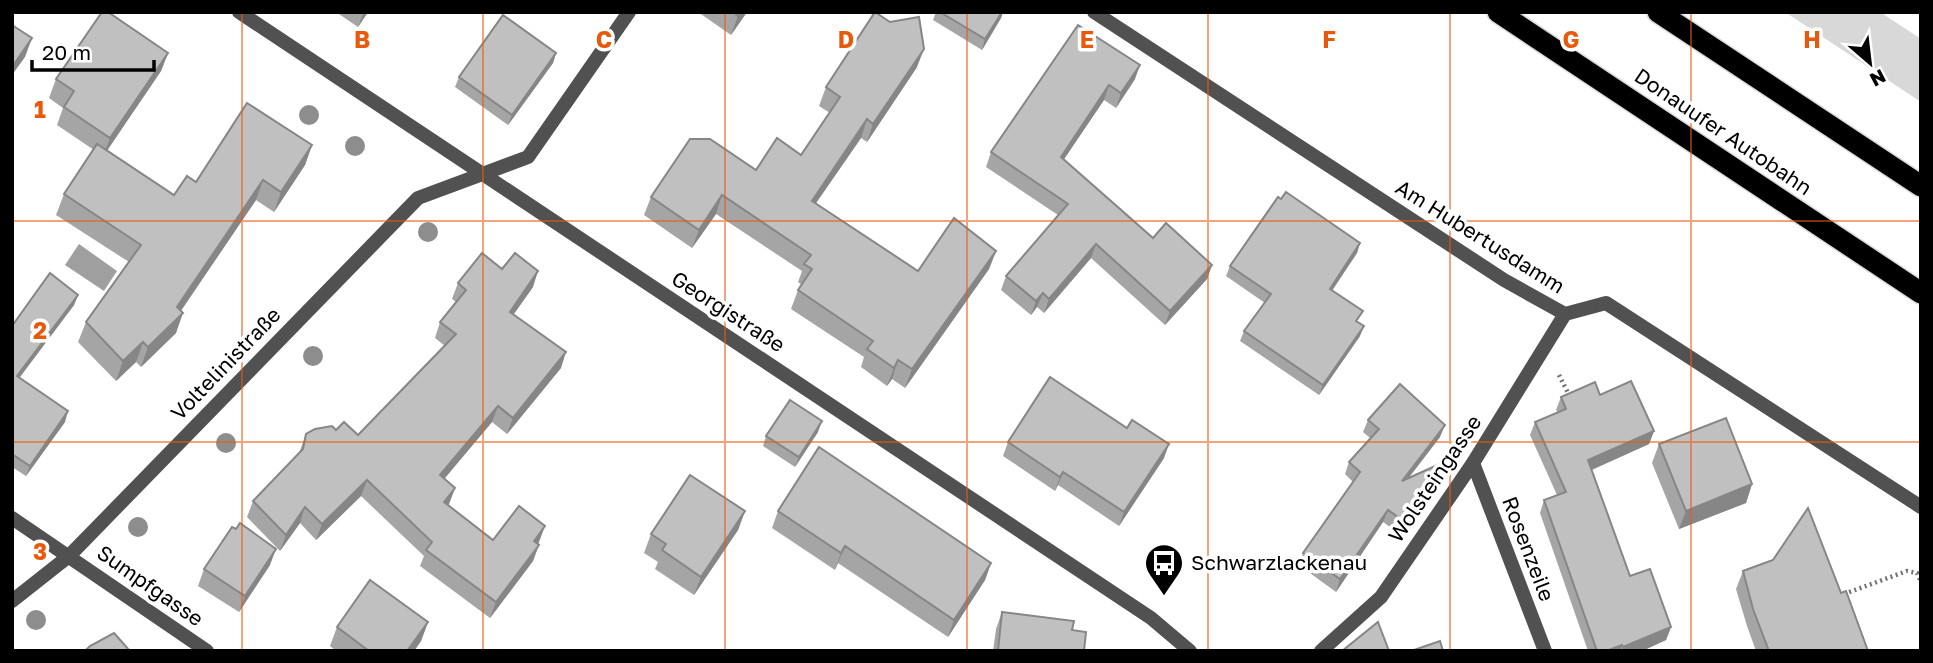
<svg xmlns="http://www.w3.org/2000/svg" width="1933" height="663" viewBox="0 0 1933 663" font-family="'Golos Text',sans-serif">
	<rect width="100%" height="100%" fill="#fff"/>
	<path fill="#d8d8d8" d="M1785,12H1880L1921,39V102Z"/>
	<path fill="#9f9f9f" d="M79,244L117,271L104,291L65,265Z"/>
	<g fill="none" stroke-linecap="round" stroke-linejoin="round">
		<defs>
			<g id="highway">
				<path d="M1498,12L1921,293"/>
				<path d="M1658,12L1921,186"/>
			</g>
		</defs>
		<use href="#highway" stroke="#dbdbdb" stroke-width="24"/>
		<g stroke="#737373" stroke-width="4.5" stroke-dasharray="2 3.5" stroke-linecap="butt">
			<path d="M1559,375L1571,399"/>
			<path d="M1844,594L1907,571L1917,573L1921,582"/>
		</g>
		<g stroke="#515151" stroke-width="14">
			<path d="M239,12L1151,618L1190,651"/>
			<path d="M1094,12L1504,280L1565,314L1606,303L1921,507"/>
			<path d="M1473,463L1545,651"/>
			<path d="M12,518L207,651"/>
			<path d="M12,601L69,556L418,198L528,157L629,12"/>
			<path d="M1321,651L1381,597L1473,463L1565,314"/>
		</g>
		<use href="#highway" stroke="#000" stroke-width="21"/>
	</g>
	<g fill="#8d8d8d">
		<circle cx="309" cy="115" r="10"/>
		<circle cx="355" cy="146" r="10"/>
		<circle cx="428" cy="232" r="10"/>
		<circle cx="313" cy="356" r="10"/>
		<circle cx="226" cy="443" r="10"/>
		<circle cx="138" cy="527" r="10"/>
		<circle cx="36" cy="620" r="10"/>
	</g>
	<g fill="#a5a5a5">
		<path d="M336,12H368L358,27Z"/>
		<path d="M698,12H747L731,35Z"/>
		<path d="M936,12H1003L1001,18L982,50L933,20Z"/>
		<path d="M1078,25L1135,79L1116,108L1104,100L1064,159L1153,238L1212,265L1207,279L1165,325L1091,258L1044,313L1037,307L1031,315L1001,290L1006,276L1058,215L986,167L991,152Z"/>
		<path d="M168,53L161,71L107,151L174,195L196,182L312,145L305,165L274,212L256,200L181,311L176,333L141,367L136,362L116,381L78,342L86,322L129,262L56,215L64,194L94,150L57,125L63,108L49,98L56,79Z"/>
		<path d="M556,53L553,63L508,125L455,87L459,77Z"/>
		<path d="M917,67L867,142L861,138L816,203L918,271L996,251L989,269L905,388L892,379L887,386L861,367L864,357L791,309L798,290L802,285L798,282L802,271L716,214L692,248L644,215L651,197L756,170L801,155L830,113L819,106L826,87Z"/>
		<path d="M1360,243L1357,253L1332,291L1358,322L1360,336L1319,395L1240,341L1244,331L1265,303L1226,276L1230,266Z"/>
		<path d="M502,269L533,287L513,315L561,368L507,434L492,422L444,479L455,488L448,506L493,540L539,542L533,561L490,618L420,566L424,556L361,496L316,540L300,523L280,551L247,517L253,501L299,453L306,434L336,430L358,435L445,346L435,338L440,322L456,302L452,299L458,283Z"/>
		<path d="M78,295L74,305L20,377L65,422L26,476L12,467V326Z"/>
		<path d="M1600,395L1654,431L1649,444L1592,470L1630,576L1671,627L1666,640L1642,651H1588L1540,513L1544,500L1557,495L1530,435L1535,422L1558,413L1556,410L1561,397Z"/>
		<path d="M1368,420L1440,437L1409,477L1449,471L1400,534L1383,522L1336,592L1299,565L1303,553L1353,482L1345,474L1349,462L1370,438L1363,432Z"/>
		<path d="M1127,428L1164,458L1119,526L1058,485L1055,491L1003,456L1008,442Z"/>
		<path d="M818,432L795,467L763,446L766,436Z"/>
		<path d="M1659,444L1752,484L1746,503L1679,529L1652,463Z"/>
		<path d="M745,511L738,530L694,595L655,569L658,562L644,553L651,534Z"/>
		<path d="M778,511L991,563L985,580L948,637L838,563L835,570L772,528Z"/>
		<path d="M270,565L239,612L198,586L204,569Z"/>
		<path d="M1743,571L1868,651H1756L1747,626L1736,589Z"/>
		<path d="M1002,612L1072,630L1084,651H993L996,629Z"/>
		<path d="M428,622L421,641L414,651H336L330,646L337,627Z"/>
	</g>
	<g fill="#868686">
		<path d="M364,12H368L358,27Z"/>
		<path d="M741,12H747L731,35L738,16Z"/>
		<path d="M1002,12H1003L1001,18L982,50L985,39Z"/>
		<path d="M32,38L25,57L12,75V67Z"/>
		<path d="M924,49L917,67L867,142L873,124Z"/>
		<path d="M168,53L161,71L103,156L110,138Z"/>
		<path d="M556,53L553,63L508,125L512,115Z"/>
		<path d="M1140,65L1135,79L1116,108L1121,93Z"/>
		<path d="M1109,85L1104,100L1056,171L1061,157Z"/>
		<path d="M867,119L861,138L805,219L812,201Z"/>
		<path d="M312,145L305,165L274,212L281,192Z"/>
		<path d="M263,180L256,200L171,325L183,313L176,333L141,367L148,347L177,307Z"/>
		<path d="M722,195L716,214L692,248L699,230Z"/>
		<path d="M1360,243L1357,253L1326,299L1330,289Z"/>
		<path d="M1096,244L1091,258L1044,313L1049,299Z"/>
		<path d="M996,251L989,269L905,388L912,369Z"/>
		<path d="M1212,265L1207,279L1165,325L1170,311Z"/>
		<path d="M538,271L533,287L504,328L510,312Z"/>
		<path d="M1043,293L1037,307L1031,315L1036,301Z"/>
		<path d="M78,295L74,305L13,386L17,376Z"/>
		<path d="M1364,326L1360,336L1319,395L1323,385Z"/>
		<path d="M143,342L136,362L116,381L123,361Z"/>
		<path d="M566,352L561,368L507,434L513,418Z"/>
		<path d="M898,360L892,379L887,386L894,368Z"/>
		<path d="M498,406L492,422L434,491L440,475Z"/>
		<path d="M68,411L65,422L26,476L30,466Z"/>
		<path d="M822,421L818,432L795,467L799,457Z"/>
		<path d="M1445,425L1440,437L1397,493L1402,481Z"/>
		<path d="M1654,431L1649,444L1584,473L1588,460Z"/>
		<path d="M1169,444L1164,458L1119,526L1124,512Z"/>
		<path d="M1453,458L1449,471L1400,534L1405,522Z"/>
		<path d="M1063,472L1058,485L1055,491L1060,477Z"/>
		<path d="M367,480L361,496L316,540L322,524Z"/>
		<path d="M1752,484L1746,503L1679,529L1686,511Z"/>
		<path d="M455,488L449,504L438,518L444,502Z"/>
		<path d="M305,507L300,523L280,551L286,535Z"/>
		<path d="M1388,510L1383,522L1336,592L1340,579Z"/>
		<path d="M745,511L738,530L694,595L701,577Z"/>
		<path d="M545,526L539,542L528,557L534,541Z"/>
		<path d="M539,545L533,561L490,618L496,602Z"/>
		<path d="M845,546L838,563L835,570L841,553Z"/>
		<path d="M276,549L270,565L239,612L245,596Z"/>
		<path d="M991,563L985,580L948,637L954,620Z"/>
		<path d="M428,622L421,641L414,651H407Z"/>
		<path d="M1671,627L1666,640L1642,651H1622L1623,647Z"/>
		<path d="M1622,645L1620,651H1606Z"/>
	</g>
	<g fill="#c0c0c0" stroke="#868686" stroke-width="2">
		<path d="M102,12H108L168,53L110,138L64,107L74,91L56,79Z"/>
		<path d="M733,12H741L738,16Z"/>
		<path d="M875,12L890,22L919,17L924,49L873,124L867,119L812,201L918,271L954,218L996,251L912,369L898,360L894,368L867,349L873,341L798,290L812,269L804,264L811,255L722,195L699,230L651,197L690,139H710L756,170L777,138L801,155L840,97L826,87Z"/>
		<path d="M940,12H1002L985,39Z"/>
		<path d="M503,15L556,53L512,115L459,77Z"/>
		<path d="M12,25L32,38L12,67Z"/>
		<path d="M1078,25L1140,65L1121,93L1109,85L1061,157L1153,238L1166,223L1212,265L1170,311L1096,244L1049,299L1043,293L1036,301L1006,276L1068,204L991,152Z"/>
		<path d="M247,103L312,145L281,192L263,180L177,307L183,313L148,347L143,342L123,361L86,322L141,245L64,194L97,144L174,195L187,176L196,182Z"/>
		<path d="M1286,192L1360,243L1330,289L1363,311L1356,321L1364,326L1323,385L1244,331L1271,294L1230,266L1278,197L1281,199Z"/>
		<path d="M482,253L502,269L515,253L538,271L510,312L566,352L513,418L498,406L440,475L455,488L444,502L493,540L519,506L545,526L534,541L539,545L496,602L426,550L432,542L367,480L322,524L305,507L286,535L253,501L303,449L306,434L315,429L332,426L336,430L344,422L358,435L456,334L440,322L466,290L458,283Z"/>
		<path d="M50,273L78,295L17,376L68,411L30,466L12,454V326Z"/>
		<path d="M1050,377L1127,428L1132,420L1169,444L1124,512L1063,472L1060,477L1008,442Z"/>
		<path d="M1631,381L1654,431L1588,460L1630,576L1650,569L1671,627L1623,647L1622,645L1606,651H1597L1544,500L1566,492L1535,422L1566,409L1561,397L1595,382L1600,395Z"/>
		<path d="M1400,384L1445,425L1402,481L1453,458L1405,522L1388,510L1340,579L1303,553L1360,472L1349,462L1379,429L1368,420Z"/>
		<path d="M790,400L822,421L799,457L766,436Z"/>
		<path d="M1726,418L1752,484L1686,511L1659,444Z"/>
		<path d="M819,447L991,563L954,620L845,546L841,553L778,511Z"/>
		<path d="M690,475L745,511L701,577L662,550L666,544L651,534Z"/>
		<path d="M1808,508L1841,593L1846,591L1868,651H1769L1753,609L1743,571L1773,560Z"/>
		<path d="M240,523L276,549L245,596L204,569L232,527L236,529Z"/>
		<path d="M370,580L428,622L407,651H369L337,627Z"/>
		<path d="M1002,612L1074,621L1072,630L1086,632L1084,651H998Z"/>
		<path d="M1378,622L1389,651H1342Z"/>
		<path d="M114,633L130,651H85L90,646Z"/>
		<path d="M1440,641L1443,651H1411Z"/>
	</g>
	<path fill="none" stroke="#e8590c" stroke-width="2" stroke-opacity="0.55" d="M242,12V651M483,12V651M725,12V651M967,12V651M1208,12V651M1450,12V651M1691,12V651M12,221H1921M12,442H1921"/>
	<defs>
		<symbol id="bus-pin" viewBox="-11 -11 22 30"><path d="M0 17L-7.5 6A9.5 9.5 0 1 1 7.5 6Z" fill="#000" stroke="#fff"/><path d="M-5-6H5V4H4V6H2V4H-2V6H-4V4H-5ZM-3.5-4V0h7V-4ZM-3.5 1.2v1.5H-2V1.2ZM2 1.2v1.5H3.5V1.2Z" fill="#fff"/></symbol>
	</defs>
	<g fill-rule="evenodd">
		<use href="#bus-pin" x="1142" y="541" width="44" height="60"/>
	</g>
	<g text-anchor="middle" stroke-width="7" stroke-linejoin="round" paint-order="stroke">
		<g font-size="21" fill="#000" stroke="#fff">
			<text transform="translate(1723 132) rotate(34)" y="7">Donauufer Autobahn</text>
			<text transform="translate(1480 237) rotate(32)" y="7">Am Hubertusdamm</text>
			<text transform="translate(728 312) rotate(33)" y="7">Georgistraße</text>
			<text transform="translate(226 364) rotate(-46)" y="7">Voltelinistraße</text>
			<text transform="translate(1435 479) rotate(-56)" y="7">Wolsteingasse</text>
			<text transform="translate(1528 549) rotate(69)" y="7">Rosenzeile</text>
			<text transform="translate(150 586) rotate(35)" y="7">Sumpfgasse</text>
		</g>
		<g font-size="21" fill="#000" stroke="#fff" text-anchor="start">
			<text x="1191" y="570">Schwarzlackenau</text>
		</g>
	</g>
	<g font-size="23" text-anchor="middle" font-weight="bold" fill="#e8590c" stroke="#fff" stroke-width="7" stroke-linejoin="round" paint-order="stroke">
		<text x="362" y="48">B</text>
		<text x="604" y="48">C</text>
		<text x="846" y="48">D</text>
		<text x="1087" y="48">E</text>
		<text x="1329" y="48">F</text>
		<text x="1571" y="48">G</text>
		<text x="1812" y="48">H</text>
		<text x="40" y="118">1</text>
		<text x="40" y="339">2</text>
		<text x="40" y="560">3</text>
	</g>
	<rect width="1933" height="663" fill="none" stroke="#000000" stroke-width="28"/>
	<g transform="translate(1870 63) rotate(152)" stroke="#ffffff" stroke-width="5" paint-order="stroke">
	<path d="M0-5L12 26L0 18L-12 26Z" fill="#000000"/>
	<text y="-10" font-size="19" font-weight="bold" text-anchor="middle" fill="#000000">N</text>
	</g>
	<path d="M32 60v10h122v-10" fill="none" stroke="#000000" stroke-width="3.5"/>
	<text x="42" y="60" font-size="21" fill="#000000" stroke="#ffffff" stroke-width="5" paint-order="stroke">20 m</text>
</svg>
